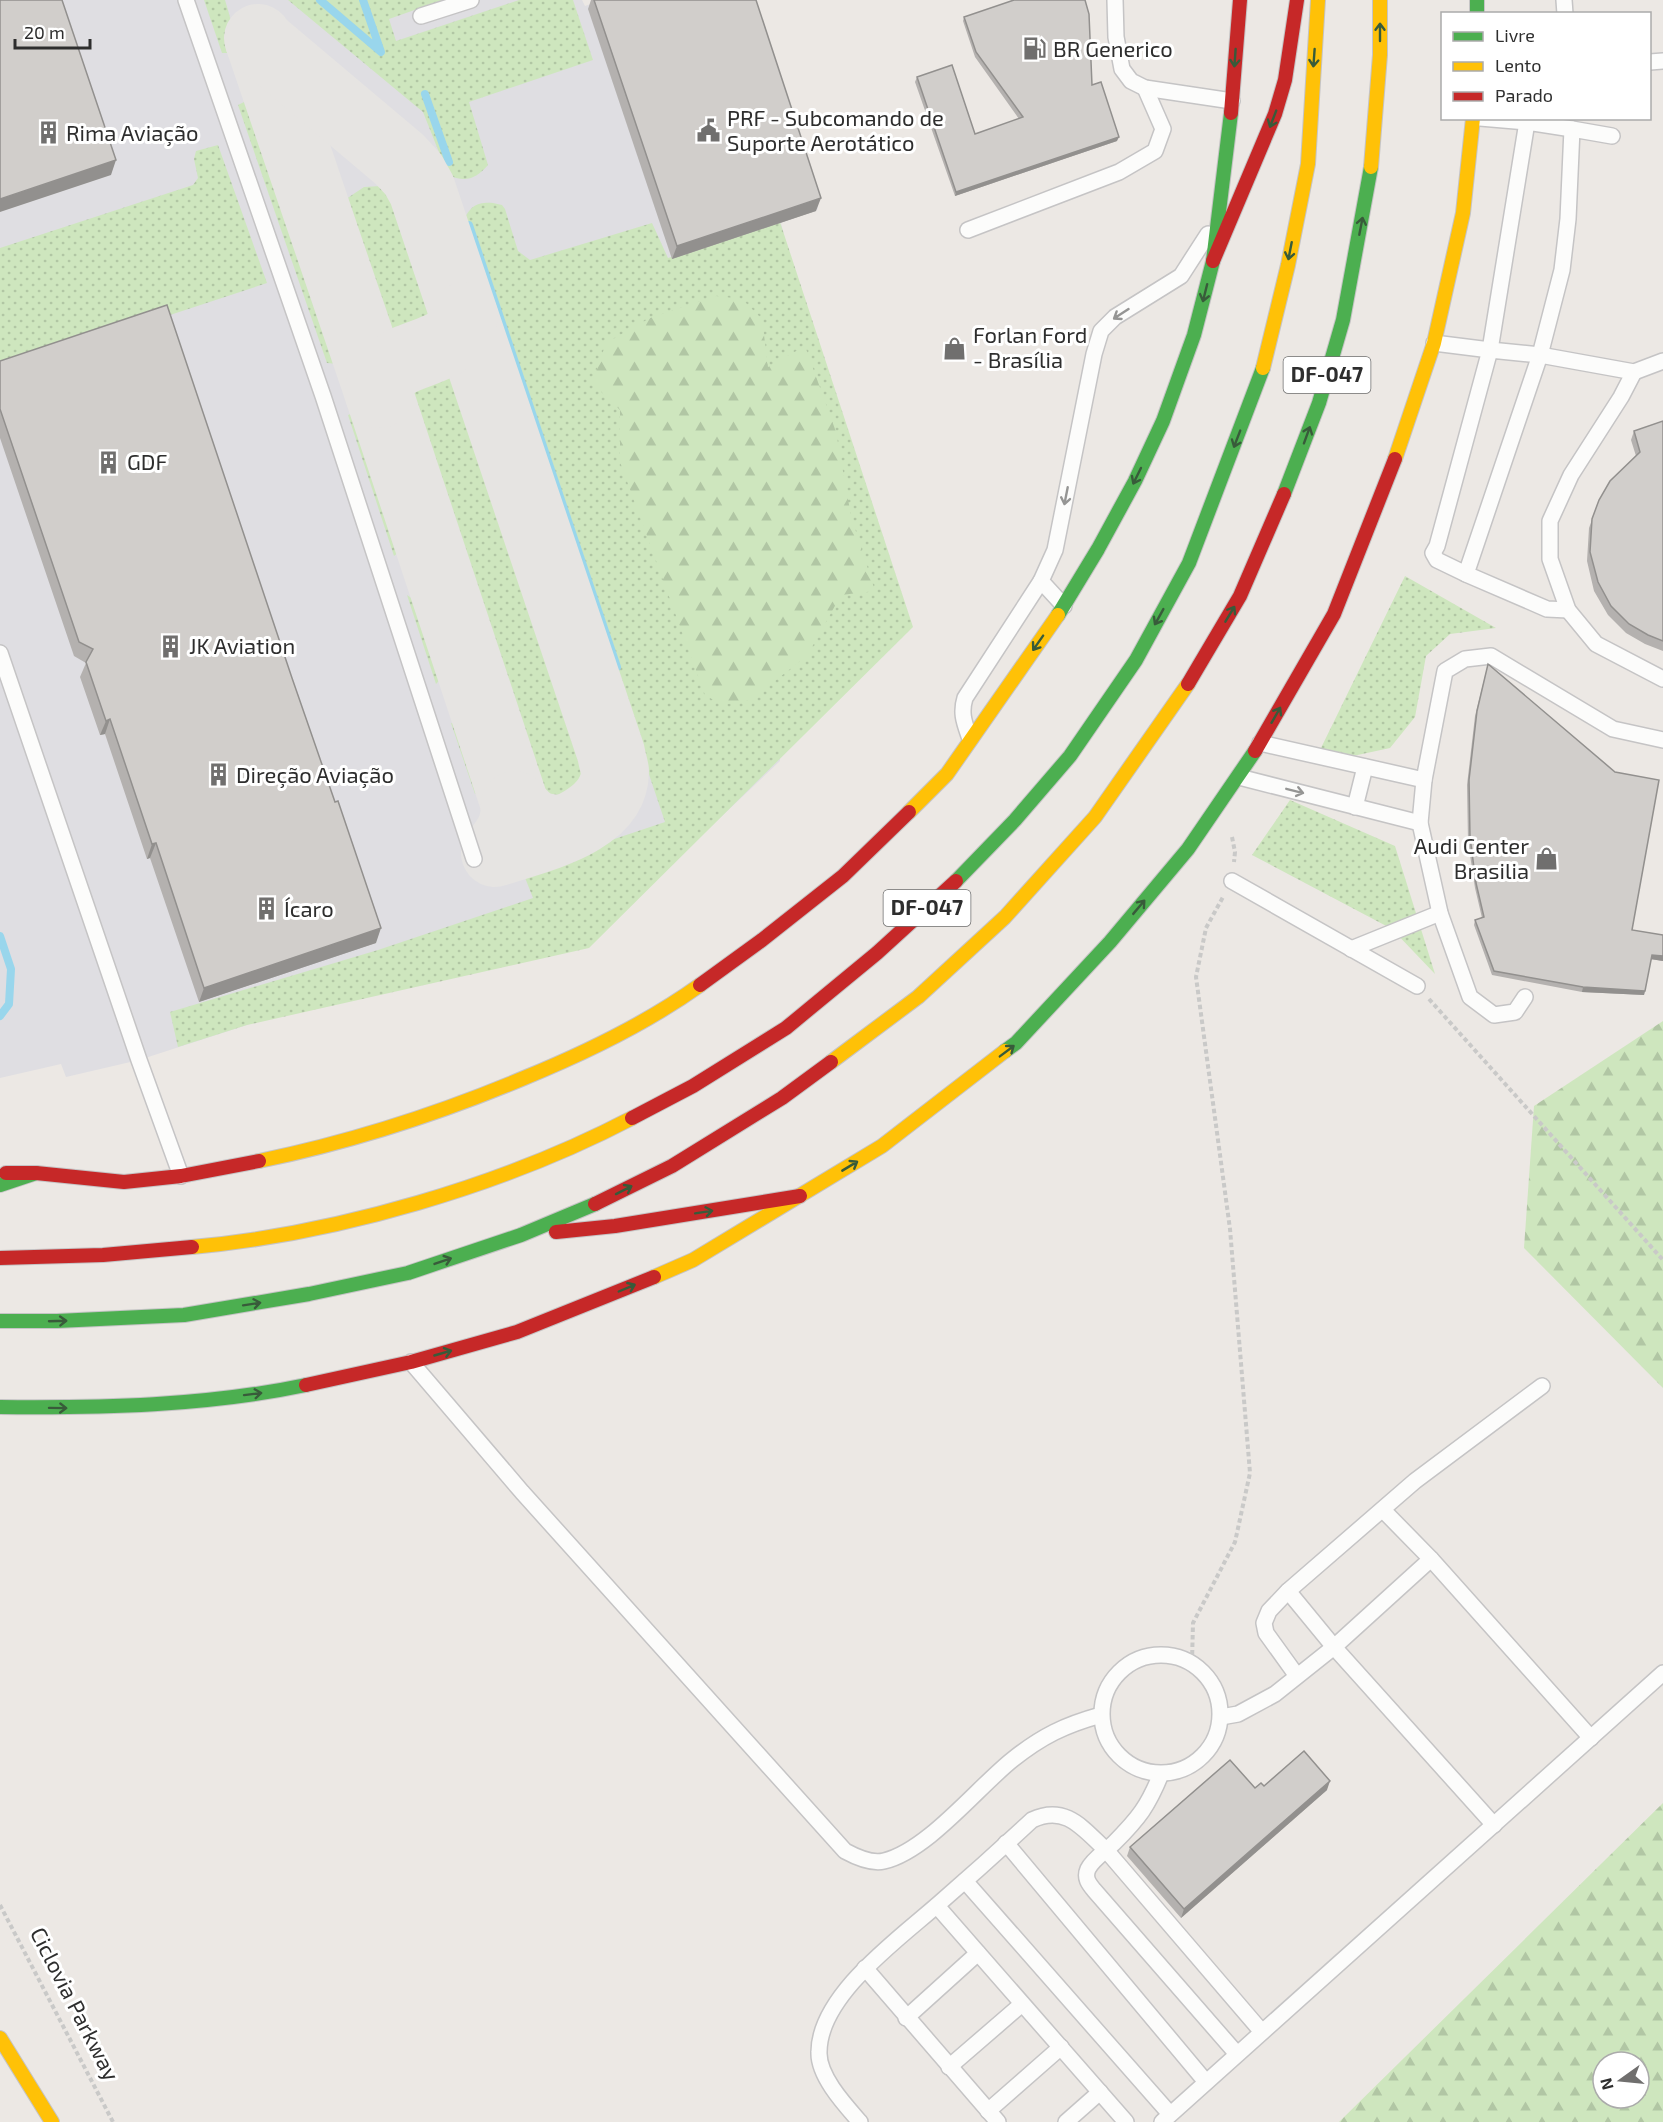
<svg xmlns="http://www.w3.org/2000/svg" width="1663" height="2122" viewBox="0 0 1663 2122" font-family="'Exo 2',sans-serif">
	<defs>
		<pattern id="grass-dots" width="8" height="8" patternUnits="userSpaceOnUse" patternTransform="scale(1.5)"><rect width="8" height="8" fill="#cee6be"/><path d="M2 2h.1M6 6h.1" fill="none" stroke="#b1c6a4" stroke-width="1.8" stroke-linecap="round"/></pattern>
		<pattern id="forest-firs" width="22" height="20" patternUnits="userSpaceOnUse" patternTransform="scale(1.5)"><rect width="22" height="20" fill="#cee6be"/><path d="M5 1l3.5 6h-7zM16 11l3.5 6h-7z" fill="#b1c6a4"/></pattern>
	</defs>
	<rect width="100%" height="100%" fill="#ece8e4"/>
	<path fill="#dfdee2" d="M0,0H582L585,6L603,0H742L818,209L781,223L796,283L780,761L705,832L247,1025L139,1060L66,1077L61,1064L0,1078Z"/>
	<g fill="url(#grass-dots)">
		<path d="M204,0H225C230,17 235,31 232,49L227,53H222Z"/>
		<path d="M288,0H443L389,19L396,41L519,0H573L593,60L469,102L488,165C476,179 465,183 448,175L423,112Z"/>
		<path d="M246,101L257,108L265,119L341,333L345,356L338,364L327,363L238,105Z"/>
		<path d="M218,145L267,283L167,316L0,365V248L193,185L198,178L194,159L196,151Z"/>
		<path d="M381,186C389,187 396,189 402,194C416,206 439,284 437,302C435,314 429,327 417,331C409,334 402,334 395,330C387,326 374,320 370,311C358,287 351,254 342,228L341,214L343,201L364,187Z"/>
		<path d="M493,203L502,205L505,209L518,251L530,260L652,223L668,258L780,222L913,627L589,948L247,1025L178,1047L170,1012L378,950L533,898L522,870L665,822L463,221C471,206 476,202 493,203Z"/>
		<path d="M442,369C470,380 474,391 488,416L594,760C585,791 581,790 552,796L537,788L527,771L414,441L407,413L410,392L418,378L428,371Z"/>
		<path d="M358,411C363,412 366,413 369,418C379,433 407,521 406,537C405,546 401,551 394,556L348,415Z"/>
		<path d="M1405,576L1496,628L1450,634L1426,656L1415,717L1390,748L1353,756L1320,750Z"/>
		<path d="M407,595C414,600 421,603 427,608C443,621 455,654 445,673C443,677 439,681 436,684Z"/>
		<path d="M451,723C460,725 466,727 473,733C478,738 479,745 481,751C486,768 494,784 475,794Z"/>
		<path d="M1290,800L1395,846L1435,974L1392,929L1252,855Z"/>
	</g>
	<g fill="url(#forest-firs)" fill-rule="evenodd">
		<path d="M716,296L742,299L762,319L768,367L805,346L836,432L851,516L875,591L841,595L807,656L750,700L722,705L705,695L620,462V410L592,383L606,343L650,318Z"/>
		<path d="M1663,1021V1388L1524,1248L1534,1106Z"/>
		<path d="M1663,1803V2122H1339ZM1603,2062H1639V2098H1603Z"/>
	</g>
	<g fill="none" stroke-linecap="round" stroke-linejoin="round">
		<g stroke="#99d6ec" stroke-width="8">
			<path d="M320,0L381,52L363,0"/>
			<path d="M425,94L449,162"/>
			<path d="M469,225L617,667"/>
			<path d="M0,936L11,969L9,1004L0,1016"/>
		</g>
		<g stroke="#e6e4e2" stroke-width="68">
			<path d="M258,38L379,394L515,805C525,818 534,827 551,828"/>
			<path d="M259,41L399,159L413,174L422,190L611,753C612,759 614,765 615,771C615,824 535,839 495,853C509,835 514,828 515,805"/>
			<path d="M379,394C380,344 456,364 464,316"/>
		</g>
		<defs>
			<g id="lane">
				<path d="M186,0L323,396L474,859"/>
				<path d="M1115,0L1116,37L1122,69L1131,81L1145,88L1232,101"/>
				<path d="M1564,0L1565,14"/>
				<path d="M421,16L471,0"/>
				<path d="M1650,62L1663,61"/>
				<path d="M1480,118L1527,122"/>
				<path d="M968,230L1119,172L1155,151L1163,129L1145,88"/>
				<path d="M1434,343L1490,350L1527,122L1572,129"/>
				<path d="M1634,372L1621,397L1571,475L1550,521V559L1568,610L1596,644L1663,679"/>
				<path d="M1466,574L1437,560L1433,553L1437,546L1490,350L1540,355L1634,372L1663,361"/>
				<path d="M1064,606L1041,581L1055,550L1094,354L1101,331L1115,317L1181,276L1208,234"/>
				<path d="M1568,610L1547,609L1466,574L1540,355L1562,270L1568,219L1572,129L1612,136"/>
				<path d="M0,653L139,1060L181,1176"/>
				<path d="M970,739C965,724 960,714 965,698L1041,581"/>
				<path d="M1260,743L1424,780"/>
				<path d="M1239,777L1420,823"/>
				<path d="M1355,807L1365,767"/>
				<path d="M1232,881L1417,986"/>
				<path d="M1351,949L1440,913"/>
				<path d="M1525,997L1515,1012L1494,1015L1470,997L1440,913L1420,823L1424,780L1445,671L1465,659L1491,656L1613,729L1663,740"/>
				<path d="M411,1362L522,1492L845,1851C856,1857 871,1864 884,1861C927,1851 977,1788 1012,1760C1042,1736 1065,1725 1101,1715"/>
				<path d="M1383,1510L1431,1559L1591,1738"/>
				<path d="M1288,1591L1334,1647L1494,1825"/>
				<circle cx="1161" cy="1714" r="59"/>
				<path d="M1297,1676L1266,1633L1264,1623L1269,1611L1288,1591L1415,1481L1542,1386"/>
				<path d="M1221,1717L1238,1714L1275,1694L1334,1647L1431,1559"/>
				<path d="M1161,1774C1148,1806 1139,1818 1114,1843C1106,1851 1093,1859 1088,1869C1084,1878 1089,1884 1094,1890L1237,2054"/>
				<path d="M1006,1843L1206,2082"/>
				<path d="M965,1881L1170,2114"/>
				<path d="M937,1906L1126,2122"/>
				<path d="M865,1968L998,2122"/>
				<path d="M906,2018L978,1953"/>
				<path d="M949,2067L1022,2004"/>
				<path d="M988,2111L1061,2047"/>
				<path d="M860,2122C845,2105 818,2076 819,2052C819,1994 903,1936 943,1900C973,1874 1003,1847 1032,1820C1066,1804 1083,1829 1106,1850L1262,2032"/>
				<path d="M1066,2122L1100,2092"/>
				<path d="M1162,2122L1663,1673"/>
			</g>
			<g id="fast">
				<path d="M1477,0V14"/>
				<path d="M1284,494L1319,403L1343,320L1371,167"/>
				<path d="M1058,615L1098,549L1135,481L1163,421L1194,335L1213,261L1231,113"/>
				<path d="M956,881L1015,820L1070,756L1136,660L1189,563L1263,368"/>
				<path d="M1005,1051L1016,1043L1110,942L1188,849L1255,751"/>
				<path d="M0,1185L36,1173"/>
				<path d="M0,1321H57L184,1315L309,1294L408,1273L521,1235L595,1204"/>
				<path d="M0,1407C102,1408 206,1406 306,1385"/>
			</g>
			<g id="slow">
				<path d="M1371,167L1380,55V0"/>
				<path d="M1263,368L1288,265L1308,164L1318,0"/>
				<path d="M1395,459L1434,343L1463,213L1473,118"/>
				<path d="M909,812L947,774L1058,615"/>
				<path d="M831,1062L918,997L1005,917L1095,817L1188,684"/>
				<path d="M259,1161C351,1142 438,1114 524,1078C585,1053 646,1024 700,985"/>
				<path d="M192,1247C337,1234 504,1185 632,1118"/>
				<path d="M654,1277L693,1260L882,1146L1005,1051"/>
				<path d="M0,2038L52,2122"/>
			</g>
			<g id="jam">
				<path d="M1231,113L1240,0"/>
				<path d="M1213,261L1275,114L1285,80L1297,0"/>
				<path d="M1188,684L1240,596L1284,494"/>
				<path d="M1255,751L1334,614L1395,459"/>
				<path d="M700,985L762,940L843,876L909,812"/>
				<path d="M632,1118L693,1086L786,1028L877,953L956,881"/>
				<path d="M6,1173H36L124,1182L181,1176L259,1161"/>
				<path d="M595,1204L672,1166L782,1098L831,1062"/>
				<path d="M556,1232L615,1226L800,1196"/>
				<path d="M0,1258L103,1255L192,1247"/>
				<path d="M306,1385L411,1362L517,1332L654,1277"/>
			</g>
		</defs>
		<use href="#lane" stroke="#c5c4c5" stroke-width="18"/>
		<use href="#fast" stroke="#c5c4c5" stroke-width="16"/>
		<use href="#slow" stroke="#c5c4c5" stroke-width="16"/>
		<use href="#jam" stroke="#c5c4c5" stroke-width="16"/>
		<g stroke="#c9c9c8" stroke-width="4" stroke-dasharray="4.5 3" stroke-linecap="butt">
			<path d="M1232,837L1235,852L1234,862"/>
			<path d="M1429,999L1663,1260"/>
			<path d="M1192,1662L1193,1623L1235,1542L1250,1473L1230,1229L1196,977L1206,928L1223,897"/>
			<path d="M0,1905L113,2122"/>
		</g>
		<use href="#lane" stroke="#fcfcfb" stroke-width="15"/>
		<use href="#fast" stroke="#4caf50" stroke-width="14"/>
		<use href="#slow" stroke="#ffc107" stroke-width="14"/>
		<use href="#jam" stroke="#c62828" stroke-width="14"/>
	</g>
	<g fill="#b4b1af">
		<path d="M591,0H756L816,211L672,259L588,9Z"/>
		<path d="M964,17L1092,85L1117,141L955,196L915,82L917,77L975,134L1019,119L975,57L963,21Z"/>
		<path d="M0,361L376,943L199,1002L150,858L147,859L105,734L100,735L80,677L86,663L74,656L0,438Z"/>
		<path d="M1663,421V651L1645,644L1626,633L1608,615L1594,591L1587,561L1589,528L1599,500L1636,456L1631,440L1634,431Z"/>
		<path d="M1488,664L1632,930L1663,935V961L1651,959L1644,995L1582,992L1492,975L1474,925L1475,920L1482,918L1475,888L1468,842L1467,785L1475,716Z"/>
		<path d="M1264,1786L1327,1790L1181,1918L1127,1856L1130,1847L1255,1788Z"/>
	</g>
	<g fill="#92908e">
		<path d="M1119,137L1117,141L955,196L956,192Z"/>
		<path d="M116,160L111,175L0,212V199Z"/>
		<path d="M821,198L816,211L672,259L677,246Z"/>
		<path d="M110,719L105,734L100,735L106,721Z"/>
		<path d="M156,843L150,858L147,859L152,844Z"/>
		<path d="M381,928L376,943L199,1002L204,988Z"/>
		<path d="M1652,955L1663,956V961L1650,959Z"/>
		<path d="M1583,987L1645,991L1644,995L1582,992Z"/>
		<path d="M1330,1781L1327,1790L1181,1918L1184,1909Z"/>
	</g>
	<g fill="#d1cecb" stroke="#92908e" stroke-width="1.5">
		<path d="M0,0H62L116,160L0,199Z"/>
		<path d="M594,0H756L821,198L677,246Z"/>
		<path d="M1014,0H1085L1089,14L1092,85L1101,82L1119,137L956,192L917,77L952,65L975,134L1023,117L976,52L964,17Z"/>
		<path d="M167,305L292,678L335,802L338,801L381,928L204,988L156,843L152,844L110,719L106,721L86,662L93,649L79,642L0,409V361Z"/>
		<path d="M1663,421V641L1648,635L1629,624L1611,606L1598,582L1590,552L1592,519L1599,500L1610,481L1640,452L1634,431Z"/>
		<path d="M1488,664L1615,772L1659,780L1632,930L1663,935V956L1652,955L1645,991L1583,987L1494,971L1475,920L1484,917L1476,883L1470,837L1469,780L1477,711Z"/>
		<path d="M1304,1751L1330,1781L1184,1909L1130,1847L1230,1760L1255,1788L1261,1783L1264,1786Z"/>
	</g>
	<defs><path id="oneway-shaft" d="M-6 0H5M1.5-3L5.5 0L1.5 3" fill="none" stroke-width="1.6" stroke-linecap="round" stroke-linejoin="round" transform="scale(1.5)"/></defs>
	<g stroke="#385b3a">
		<use href="#oneway-shaft" transform="translate(1380 32) rotate(-90)"/>
		<use href="#oneway-shaft" transform="translate(1235 58) rotate(94)"/>
		<use href="#oneway-shaft" transform="translate(1314 58) rotate(94)"/>
		<use href="#oneway-shaft" transform="translate(1273 119) rotate(111)"/>
		<use href="#oneway-shaft" transform="translate(1361 226) rotate(-79)"/>
		<use href="#oneway-shaft" transform="translate(1290 251) rotate(101)"/>
		<use href="#oneway-shaft" transform="translate(1205 293) rotate(104)"/>
		<use href="#oneway-shaft" transform="translate(1307 435) rotate(-70)"/>
		<use href="#oneway-shaft" transform="translate(1237 439) rotate(111)"/>
		<use href="#oneway-shaft" transform="translate(1137 476) rotate(116)"/>
		<use href="#oneway-shaft" transform="translate(1230 614) rotate(-59)"/>
		<use href="#oneway-shaft" transform="translate(1159 617) rotate(119)"/>
		<use href="#oneway-shaft" transform="translate(1038 643) rotate(125)"/>
		<use href="#oneway-shaft" transform="translate(1276 715) rotate(-60)"/>
		<use href="#oneway-shaft" transform="translate(1139 907) rotate(-50)"/>
		<use href="#oneway-shaft" transform="translate(1007 1051) rotate(-37)"/>
		<use href="#oneway-shaft" transform="translate(850 1166) rotate(-31)"/>
		<use href="#oneway-shaft" transform="translate(624 1190) rotate(-27)"/>
		<use href="#oneway-shaft" transform="translate(704 1212) rotate(-9)"/>
		<use href="#oneway-shaft" transform="translate(443 1261) rotate(-19)"/>
		<use href="#oneway-shaft" transform="translate(627 1288) rotate(-23)"/>
		<use href="#oneway-shaft" transform="translate(252 1304) rotate(-9)"/>
		<use href="#oneway-shaft" transform="translate(58 1321) rotate(-2)"/>
		<use href="#oneway-shaft" transform="translate(443 1353) rotate(-16)"/>
		<use href="#oneway-shaft" transform="translate(253 1394) rotate(-7)"/>
		<use href="#oneway-shaft" transform="translate(58 1408) rotate(1)"/>
	</g>
	<g stroke="#959594">
		<use href="#oneway-shaft" transform="translate(1121 314) rotate(147)"/>
		<use href="#oneway-shaft" transform="translate(1066 496) rotate(101)"/>
		<use href="#oneway-shaft" transform="translate(1295 791) rotate(14)"/>
	</g>
	<defs>
		<symbol id="fuel-bare" viewBox="-9 -9 18 18"><path d="M-5.5-6h7V0h2V4h1.3V-2.5L3-4.5l.8-.8L6-3V5H2.5V1h-1V6h-7ZM-4.2-4.7v3.2H.2V-4.7Z" fill="#706f6e" stroke="#fff" stroke-width="2.5" paint-order="stroke"/></symbol>
		<symbol id="civic-bare" viewBox="-9 -9 18 18"><path d="M-.6-6.5H3V-4.5H.6V-3L4-1V1h2V6H-6V1h2V-1L-.6-3ZM-1.2 2.5V6h2.4V2.5Z" fill="#706f6e" stroke="#fff" stroke-width="2.5" paint-order="stroke"/></symbol>
		<symbol id="building-bare" viewBox="-9 -9 18 18"><path d="M-4-6H4V6H1V3H-1V6H-4ZM-2.5-4.3h1.7v1.8h-1.7ZM.8-4.3h1.7v1.8H.8ZM-2.5-1h1.7V.8h-1.7ZM.8-1h1.7V.8H.8Z" fill="#706f6e" stroke="#fff" stroke-width="2.5" paint-order="stroke"/></symbol>
		<symbol id="shop-bare" viewBox="-9 -9 18 18"><path d="M-5-2.5h2.3a2.7 3.5 0 0 1 5.4 0H5L5.5 6h-11ZM-1.5-2.5h3a1.5 2.3 0 0 0-3 0Z" fill="#706f6e" stroke="#fff" stroke-width="2.5" paint-order="stroke"/></symbol>
	</defs>
	<g fill-rule="evenodd">
		<use href="#fuel-bare" x="1018" y="32" width="33" height="33"/>
		<use href="#civic-bare" x="692" y="114" width="33" height="33"/>
		<use href="#building-bare" x="32" y="116" width="33" height="33"/>
		<use href="#shop-bare" x="938" y="332" width="33" height="33"/>
		<use href="#building-bare" x="92" y="446" width="33" height="33"/>
		<use href="#building-bare" x="154" y="630" width="33" height="33"/>
		<use href="#building-bare" x="202" y="758" width="33" height="33"/>
		<use href="#shop-bare" x="1530" y="842" width="33" height="33"/>
		<use href="#building-bare" x="250" y="892" width="33" height="33"/>
	</g>
	<g text-anchor="middle" stroke-width="6" stroke-linejoin="round" paint-order="stroke">
		<g fill="#fff" stroke="#6d6d6d" stroke-width="1.5">
			<rect x="1283.5" y="357" width="87" height="36" rx="4.5"/>
			<rect x="883.5" y="890" width="87" height="36" rx="4.5"/>
		</g>
		<g font-size="21" font-weight="bold" fill="#2e2e2e">
			<text x="1327" y="382">DF-047</text>
			<text x="927" y="915">DF-047</text>
		</g>
		<g font-size="22" fill="#2e2e2e" stroke="#fff" text-anchor="start">
			<text x="1053" y="57">BR Generico</text>
			<text x="727" y="126">PRF - Subcomando de<tspan x="727" dy="25">Suporte Aerotático</tspan></text>
			<text x="66" y="141">Rima Aviação</text>
			<text x="973" y="343">Forlan Ford<tspan x="973" dy="25">- Brasília</tspan></text>
			<text x="127" y="470">GDF</text>
			<text x="189" y="654">JK Aviation</text>
			<text x="236" y="783">Direção Aviação</text>
			<text x="1529" y="854" text-anchor="end">Audi Center<tspan x="1529" dy="25">Brasilia</tspan></text>
			<text x="284" y="917">Ícaro</text>
		</g>
		<g font-size="22" fill="#2e2e2e" stroke="#fff">
			<text transform="translate(75 2004) rotate(63)" y="8">Ciclovia Parkway</text>
		</g>
	</g>
	<rect x="1441" y="12" width="210" height="108" fill="#ffffff" stroke="#ababab" stroke-width="1.5"/>
	<rect x="1453" y="32" width="30" height="9" fill="#4caf50" stroke="#ababab" stroke-width="1.5"/>
	<text x="1495" y="42" font-size="18" fill="#2e2e2e">Livre</text>
	<rect x="1453" y="62" width="30" height="9" fill="#ffc107" stroke="#ababab" stroke-width="1.5"/>
	<text x="1495" y="72" font-size="18" fill="#2e2e2e">Lento</text>
	<rect x="1453" y="92" width="30" height="9" fill="#c62828" stroke="#ababab" stroke-width="1.5"/>
	<text x="1495" y="102" font-size="18" fill="#2e2e2e">Parado</text>
	<g transform="translate(1621 2080) rotate(255)"><circle r="28" fill="#ffffff" stroke="#ababab" stroke-width="1.5"/>
	<path d="M0-4.5L10 22L0 15L-10 22Z" fill="#706f6e"/>
	<text y="-9" font-size="16" font-weight="bold" text-anchor="middle" fill="#2e2e2e">N</text>
	</g>
	<path d="M15 39v9h75v-9" fill="none" stroke="#2e2e2e" stroke-width="3"/>
	<text x="24" y="39" font-size="18" fill="#2e2e2e" stroke="#ffffff" stroke-width="4.5" paint-order="stroke">20 m</text>
</svg>
